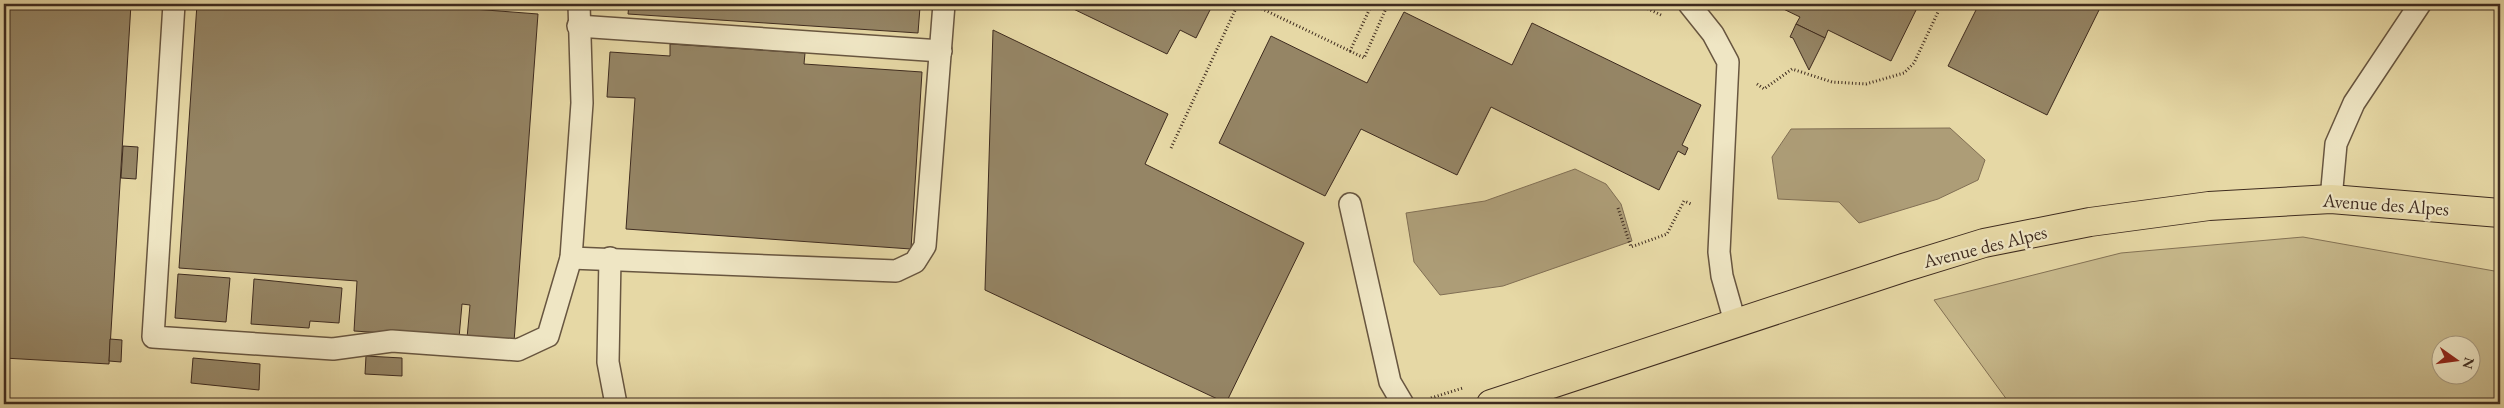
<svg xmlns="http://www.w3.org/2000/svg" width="2504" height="408" viewBox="0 0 2504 408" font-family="'EB Garamond',serif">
	<rect width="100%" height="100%" fill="#e6d8a5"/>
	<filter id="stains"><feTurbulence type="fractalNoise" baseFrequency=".004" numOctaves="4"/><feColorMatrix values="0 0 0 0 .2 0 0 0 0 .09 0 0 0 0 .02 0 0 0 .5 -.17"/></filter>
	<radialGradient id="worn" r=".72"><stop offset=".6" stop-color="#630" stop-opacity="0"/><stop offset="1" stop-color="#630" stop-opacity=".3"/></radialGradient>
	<path fill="#c9bb8e" stroke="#847356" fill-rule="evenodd" d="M2303,237L2500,272V404H2010L1934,300L2121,253ZM2442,346H2472V376H2442Z"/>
	<g fill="#ad9d77" stroke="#816f54">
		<path d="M1950,128L1985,160L1978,180L1938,199L1859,223L1839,202L1778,199L1772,157L1791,129Z"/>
		<path d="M1575,169L1606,184L1621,204L1632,241L1503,286L1440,295L1414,262L1406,213L1485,201Z"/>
	</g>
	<g fill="#958565" stroke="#3e2b1f">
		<path d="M4,4H131L109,364L4,358Z"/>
		<path d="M197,4H408L538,14L514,342L467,338L470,305L462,304L459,338L354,331L357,281L179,268Z"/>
		<path d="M629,4H926V7H920L918,33L628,14Z"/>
		<path d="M1063,4H1213L1196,38L1180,30L1167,54Z"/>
		<path d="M1773,4H1919L1891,61L1828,30L1825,38L1796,24L1800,17Z"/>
		<path d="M1979,4H2102L2047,115L1948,66Z"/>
		<path d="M1404,12L1512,65L1532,23L1701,105L1682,145L1688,148L1685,155L1678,151L1659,190L1491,107L1457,175L1361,129L1325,196L1219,143L1271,36L1367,83Z"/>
		<path d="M1796,24L1825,38L1809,70L1793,38L1790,37Z"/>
		<path d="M993,30L1168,114L1145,164L1304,243L1226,403L985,290Z"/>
		<path d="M670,44L805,53L804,64L922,72L911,249L626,229L635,98L607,97L610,52L670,56Z"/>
		<path d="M123,146L138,147L136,179L121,178Z"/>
		<path d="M178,274L230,278L226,322L175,318Z"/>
		<path d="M254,279L342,288L339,323L310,321L309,328L251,324Z"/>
		<path d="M110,339L122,340L121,362L109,361Z"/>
		<path d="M366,356L402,358V376L365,374Z"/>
		<path d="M193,358L260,364L259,390L191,383Z"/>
	</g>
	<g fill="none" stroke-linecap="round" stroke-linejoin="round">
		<defs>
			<g id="service">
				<path d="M174,4L153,337L333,349L392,341L518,350L548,336L571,258"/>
				<path d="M579,4L582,103L571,258L896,271L915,262L925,246L944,4"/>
				<path d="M1689,4L1713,34L1728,62L1719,252L1722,276L1735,322"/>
				<path d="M578,26L941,51"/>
				<path d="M2331,199L2336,144L2354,103L2420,4"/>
				<path d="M1350,204L1390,382L1403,404"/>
				<path d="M610,258L608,362L616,404"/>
			</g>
			<path id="primary" d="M1491,404L1903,268L1984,243L2090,222L2209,206L2331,199L2500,213"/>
		</defs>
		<use href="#service" stroke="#685640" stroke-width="24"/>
		<use href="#primary" stroke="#3e2b1f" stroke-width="30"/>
		<g stroke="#3e2b1f" stroke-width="3" stroke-dasharray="1 2.5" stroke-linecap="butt">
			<path d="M1252,4L1350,51L1372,4"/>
			<path d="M1638,4L1661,15"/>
			<path d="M1350,51L1364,58L1388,4"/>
			<path d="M1757,84L1764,89L1792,69L1832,82L1866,84L1904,73L1914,63L1938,12"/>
			<path d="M1171,148L1238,4"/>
			<path d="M1618,208L1631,247L1667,234L1684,201L1691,204"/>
			<path d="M1431,398L1463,388"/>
		</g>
		<use href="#service" stroke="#efe6c4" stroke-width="21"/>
		<use href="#primary" stroke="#e6d8a5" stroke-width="28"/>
	</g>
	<g text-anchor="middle" stroke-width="4.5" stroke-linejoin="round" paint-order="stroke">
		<g font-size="19" fill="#3e2b1f" stroke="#efe6c4">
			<text transform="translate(2386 204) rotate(4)" y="7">Avenue des Alpes</text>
			<text transform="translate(1985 246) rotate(-14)" y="7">Avenue des Alpes</text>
		</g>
	</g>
	<rect width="2504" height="408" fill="none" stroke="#e6d8a5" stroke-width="20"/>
	<rect x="5" y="5" width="2494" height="398" fill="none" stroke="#3e2b1f" stroke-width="2.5"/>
	<rect x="10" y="10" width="2484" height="388" fill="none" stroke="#3e2b1f"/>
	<g transform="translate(2456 360) rotate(104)"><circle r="24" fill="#efe6c4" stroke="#a89b82"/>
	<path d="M0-4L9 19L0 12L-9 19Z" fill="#8f2418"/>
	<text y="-8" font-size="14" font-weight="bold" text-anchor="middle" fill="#3e2b1f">N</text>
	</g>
	<rect width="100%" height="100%" filter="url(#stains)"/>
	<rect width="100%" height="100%" fill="url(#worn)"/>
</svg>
